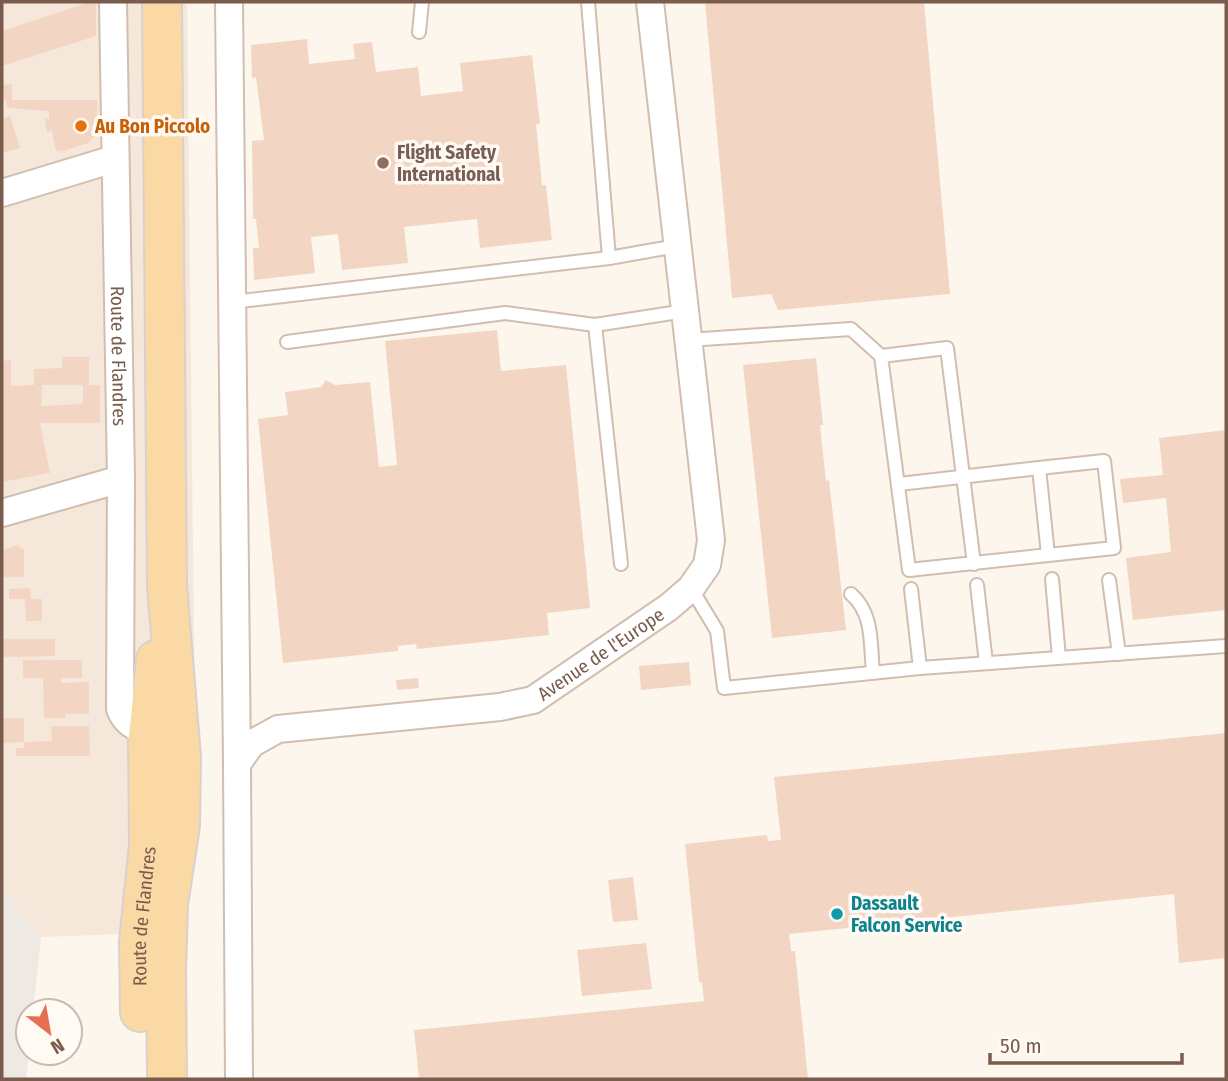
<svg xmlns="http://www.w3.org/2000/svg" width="1228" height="1081" viewBox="0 0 1228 1081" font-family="'Fira Sans Condensed',sans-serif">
	<rect width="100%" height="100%" fill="#fdf6ec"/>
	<path fill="#f5e8da" d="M2,2H187L196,817L182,932L41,937L2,891Z"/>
	<path fill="#efe9e4" d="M2,891L41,937L33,1011H28L29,1053L26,1079H2Z"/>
	<g fill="#f3d5c3" fill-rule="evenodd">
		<path d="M90,2H96V36L2,66V31Z"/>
		<path d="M705,2H924L950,294L778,310L771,294L732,298Z"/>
		<path d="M307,39L309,64L355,59L353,44L372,42L376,72L418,67L421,96L463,91L460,63L532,55L540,124H536L542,185H546L552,240L480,248L477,219L404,227L408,263L342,270L338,234L311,237L315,273L254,280L253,248H259L256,219H253L252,141L264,140L256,77L252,78L251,45Z"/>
		<path d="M12,84V100H97L98,134L88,143L60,152L59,150L56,151L52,131L47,132L45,119H49V111L8,108L5,100H2V85Z"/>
		<path d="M10,116L20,148L2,153V119Z"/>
		<path d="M497,330L501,371L566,365L590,608L547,613L549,635L417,649L416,644L398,646V651L283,663L258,419L288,415L285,392L321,387L326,380L335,385L370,382L379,467L397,465L385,341Z"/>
		<path d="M62,357H89V385H100V423H40L50,473L2,482V361L11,360V386L34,385V369L62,368ZM42,385H83V404L41,406Z"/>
		<path d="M816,358L823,425H820L826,481L829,480L846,630L772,638L743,365Z"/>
		<path d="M1226,430V610L1133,620L1126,558L1171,552L1166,498L1123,503L1120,479L1163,475L1159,438Z"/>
		<path d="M17,545L24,550V577H2V550Z"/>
		<path d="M30,588L31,599H42V621H26L25,599H9V589Z"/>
		<path d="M2,639H55V656L2,657Z"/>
		<path d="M23,660H82V678H61V683L89,682V714H65V718H44L43,678H23Z"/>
		<path d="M689,662L691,685L641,690L639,666Z"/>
		<path d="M418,678L419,688L397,690L396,680Z"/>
		<path d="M2,718H24V742L2,743Z"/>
		<path d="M51,726H89L90,756H16V748H24V742L52,741Z"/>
		<path d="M1226,733V958L1179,963L1174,894L789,934L791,951H795L808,1079H419L414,1030L704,1001L702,982H699L685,844L767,835L768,841L781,840L774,777Z"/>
		<path d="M633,877L638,920L613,922L608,880Z"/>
		<path d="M646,943L652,989L582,996L577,950Z"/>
	</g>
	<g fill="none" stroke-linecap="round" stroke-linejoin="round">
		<defs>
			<g id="lane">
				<path d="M588,2L609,258"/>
				<path d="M419,32L422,2"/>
				<path d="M232,302L609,258L677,246"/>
				<path d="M595,325L621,564"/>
				<path d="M688,340L851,329L881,356"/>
				<path d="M287,342L505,313L595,325L685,311"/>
				<path d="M1039,468L1104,461L1114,548L1048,555"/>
				<path d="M899,484L1039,468L1048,555L909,570L881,356L947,348L974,564"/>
				<path d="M1052,579L1059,658"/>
				<path d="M1109,580L1119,654"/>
				<path d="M977,585L986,663"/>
				<path d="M691,588L717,631L724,688L920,668L1226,646"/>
				<path d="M911,589L920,668"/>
				<path d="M851,594C874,614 870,644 873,672"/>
			</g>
			<g id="street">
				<path id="s1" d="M113,2L121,479L120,709C128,729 144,731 164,730"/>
				<path d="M229,2L237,764"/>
				<path d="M2,193L114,159"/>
				<path d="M2,513L121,479"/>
				<path id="s2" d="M239,1079L237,764L251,744L278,729L500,707L533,700L669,607L691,588L707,565L711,540L650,2"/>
			</g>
			<g id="primary">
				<path d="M162,2L167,585L181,757L180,825L168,905L166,970L167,1079"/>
				<path id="s3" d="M140,1012L139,942L149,845L148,737L156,660"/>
			</g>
		</defs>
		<use href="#lane" stroke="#d1beb0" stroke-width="16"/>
		<use href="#street" stroke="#d1beb0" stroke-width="30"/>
		<use href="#primary" stroke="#dad1cd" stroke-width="42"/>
		<use href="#lane" stroke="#fff" stroke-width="12"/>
		<use href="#street" stroke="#fff" stroke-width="26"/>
		<use href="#primary" stroke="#fbd9a5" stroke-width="38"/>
	</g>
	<circle fill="#e8710a" stroke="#fffaf3" stroke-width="2.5" cx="81" cy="126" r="7"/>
	<circle fill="#8d6e63" stroke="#fffaf3" stroke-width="2.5" cx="383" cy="163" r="7"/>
	<circle fill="#0f9aa8" stroke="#fffaf3" stroke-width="2.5" cx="837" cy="914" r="7"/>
	<g text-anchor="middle" stroke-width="7" stroke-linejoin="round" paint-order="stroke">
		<g font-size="19" font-weight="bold" fill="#c56008" stroke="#fffaf3" text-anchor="start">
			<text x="95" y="133">Au Bon Piccolo</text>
		</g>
		<g font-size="19" font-weight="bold" fill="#785e54" stroke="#fffaf3" text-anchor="start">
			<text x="397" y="159">Flight Safety<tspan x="397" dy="22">International</tspan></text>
		</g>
		<g font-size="19" fill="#7a5c4d" stroke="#fffaf3">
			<text dy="7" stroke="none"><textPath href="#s1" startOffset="354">Route de Flandres</textPath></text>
			<text dy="7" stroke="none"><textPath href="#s2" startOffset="709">Avenue de l'Europe</textPath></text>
			<text dy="7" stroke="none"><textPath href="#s3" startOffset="96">Route de Flandres</textPath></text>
		</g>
		<g font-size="19" font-weight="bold" fill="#0d838f" stroke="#fffaf3" text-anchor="start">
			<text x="851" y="910">Dassault<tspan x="851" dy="22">Falcon Service</tspan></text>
		</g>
	</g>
	<rect width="1228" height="1081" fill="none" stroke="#7a5c4d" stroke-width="7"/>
	<g transform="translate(49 1032) rotate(149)"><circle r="33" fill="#fffaf3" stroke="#cabbb1" stroke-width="2"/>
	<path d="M0-5L12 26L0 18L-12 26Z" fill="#e76f51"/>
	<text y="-10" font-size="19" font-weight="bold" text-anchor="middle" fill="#7a5c4d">N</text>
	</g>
	<path d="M990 1053v10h192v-10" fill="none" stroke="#7a5c4d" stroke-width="3.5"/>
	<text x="1000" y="1053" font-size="21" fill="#7a5c4d" stroke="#fffaf3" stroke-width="5" paint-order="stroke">50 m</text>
</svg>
